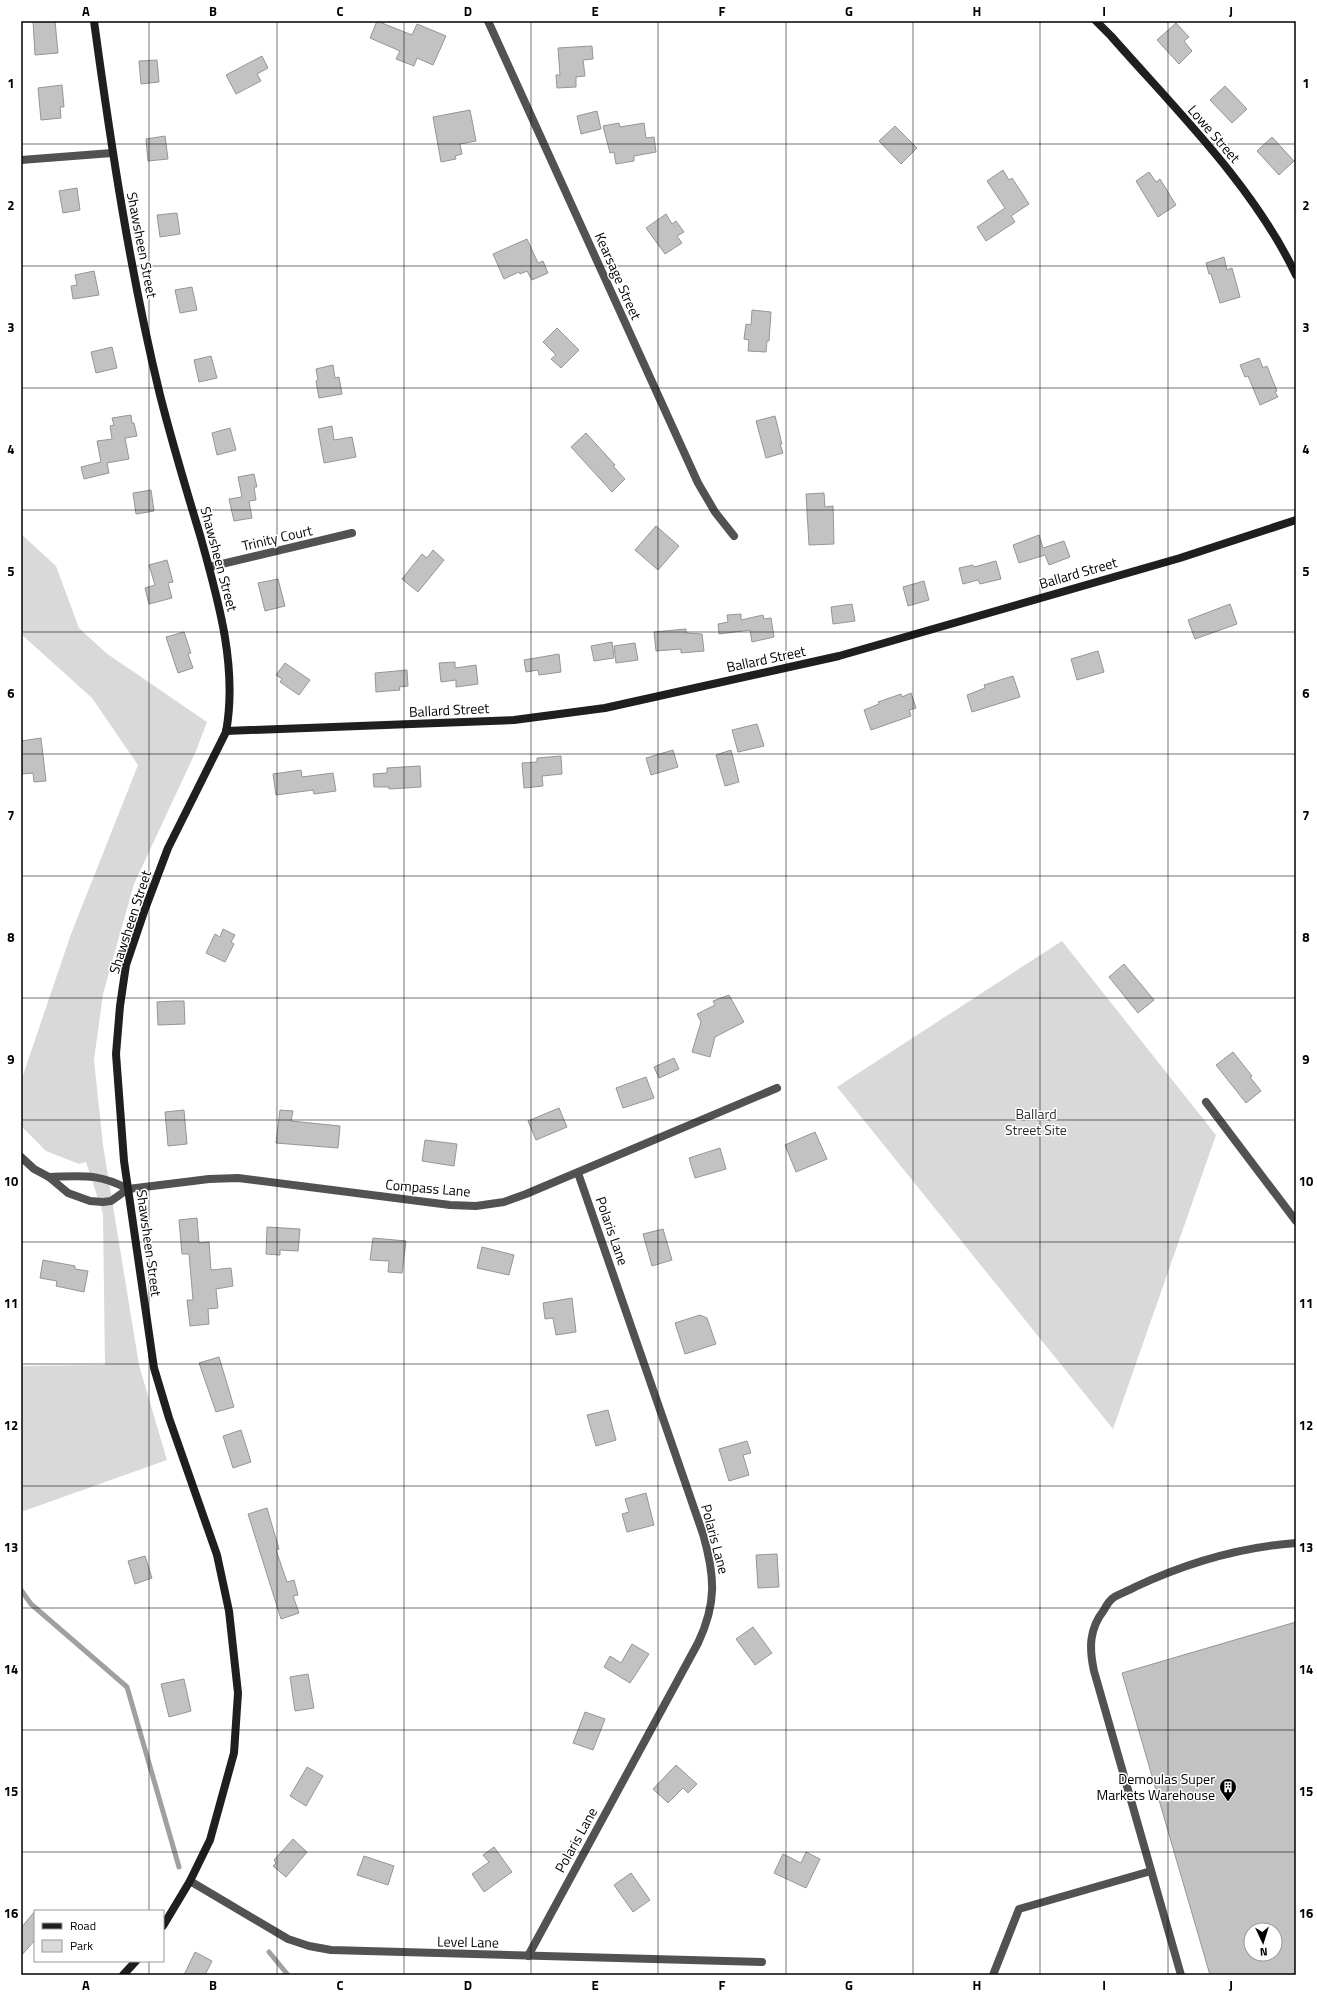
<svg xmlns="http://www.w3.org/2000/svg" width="1317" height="1996" viewBox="0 0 1317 1996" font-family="'Titillium Web',sans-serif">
	<rect width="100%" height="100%" fill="#fff"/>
	<g fill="#d9d9d9">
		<path d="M21,534L56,566L79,628L106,653L207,722L196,751L134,884L103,994L94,1060L103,1145L139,1365L167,1460L21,1512V1366L105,1365L103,1214L86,1162L79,1164L46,1151L21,1126V1081L71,934L138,765L92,698L21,634Z"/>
		<path d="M1062,941L1216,1135L1113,1429L837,1087Z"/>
	</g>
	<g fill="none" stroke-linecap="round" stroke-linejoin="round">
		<g stroke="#a0a0a0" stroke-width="5">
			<path d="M21,1590L31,1604L127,1687L179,1867"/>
			<path d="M269,1952L288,1975"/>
		</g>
	</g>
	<g fill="#c2c2c2" stroke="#969696" fill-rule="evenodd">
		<path d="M33,21H55L58,53L35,55Z"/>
		<path d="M377,21L412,35L417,24L446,36L433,65L417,58L414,66L396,59L400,51L370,38Z"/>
		<path d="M1176,23L1189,37L1184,41L1192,51L1179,64L1157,40Z"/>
		<path d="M592,46L593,59L583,60L585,76L576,77V87L557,88L556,75H560L558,48Z"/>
		<path d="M262,56L268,68L257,74L261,81L236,94L226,75Z"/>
		<path d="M157,60L159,82L141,84L139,61Z"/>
		<path d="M62,85L64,107H60L61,118L41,120L38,88Z"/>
		<path d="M1225,86L1247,109L1232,123L1210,100Z"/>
		<path d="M470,110L476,141L460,144L462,154L455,156L456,159L441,162L433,117Z"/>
		<path d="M597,111L601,129L581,134L577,116Z"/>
		<path d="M619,123L620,127L644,123L646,138L654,137L656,152L634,156V161L616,164L614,152L610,153L603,126Z"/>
		<path d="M895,126L917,148L901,164L879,141Z"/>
		<path d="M165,136L168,159L148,161L146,139Z"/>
		<path d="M1272,137L1294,161L1279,175L1257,151Z"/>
		<path d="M1003,170L1009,180L1012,178L1029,204L1011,216L1015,222L986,241L977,227L1005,208L987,181Z"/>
		<path d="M1149,172L1156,182L1160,179L1176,205L1158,217L1136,181Z"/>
		<path d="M77,188L80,210L63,213L59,191Z"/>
		<path d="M177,213L180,234L160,237L157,215Z"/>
		<path d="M666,214L672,224L676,221L684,232L677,236L682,243L665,254L646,228Z"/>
		<path d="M527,239L538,263L543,261L548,273L532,280L527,271L520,274L519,272L504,279L493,254Z"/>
		<path d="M1224,257L1227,270L1232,268L1240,297L1220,303L1211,274H1209L1206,263Z"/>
		<path d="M94,271L99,295L73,299L71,286L77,285L75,275Z"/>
		<path d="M192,287L197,310L180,313L175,290Z"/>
		<path d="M752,310L771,312L769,341H767L766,352L748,351L749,340L744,339L746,324L751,325Z"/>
		<path d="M557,328L579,350L561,368L551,359L556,355L543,342Z"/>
		<path d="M112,347L117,368L96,373L91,352Z"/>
		<path d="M211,356L217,378L199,382L194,360Z"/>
		<path d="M1259,358L1263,368L1267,366L1277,391L1275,392L1278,397L1260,405L1248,376L1245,377L1240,365Z"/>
		<path d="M333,365L335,378L339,377L342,394L319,398L316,381L318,380L316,369Z"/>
		<path d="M131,415L132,423H134L137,436L125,438L129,459L107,463L109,473L84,479L81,467L101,462L97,441L112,439L110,426L114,425L112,418Z"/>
		<path d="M775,416L782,444H780L783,453L766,458L756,421Z"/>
		<path d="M332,426L334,440L352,437L356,457L324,463L318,429Z"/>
		<path d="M230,428L236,450L217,455L212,433Z"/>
		<path d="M586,433L615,465L613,466L625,479L612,492L571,447Z"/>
		<path d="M254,474L257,487H254L256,500L249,501L252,518L234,521L229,499L242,497L238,477Z"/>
		<path d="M151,490L154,511L136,514L133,493Z"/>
		<path d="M824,493L825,507L833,506L834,544L809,545L806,494Z"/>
		<path d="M656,526L679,546L658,570L635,550Z"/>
		<path d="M1039,535L1043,548L1064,541L1070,557L1049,565L1045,555L1019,563L1013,545Z"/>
		<path d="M433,550L444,560L418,592L402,579L422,554L427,558Z"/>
		<path d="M167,560L173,582L168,583L172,598L149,604L145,588L155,585L149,565Z"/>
		<path d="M996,561L1001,579L980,584L978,580L963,584L959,568L973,565L974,567Z"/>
		<path d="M278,579L285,606L265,611L258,583Z"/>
		<path d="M924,581L929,600L908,606L903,587Z"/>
		<path d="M852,604L855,621L833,624L831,607Z"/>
		<path d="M1230,604L1237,624L1195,639L1188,620Z"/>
		<path d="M741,614V620L763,615L764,619L771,618L774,637L752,642L750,630L719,634L718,624L728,622L727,615Z"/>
		<path d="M686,629V633L702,634L704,651L681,653V649L656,651L654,632Z"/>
		<path d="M184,632L191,653L188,654L193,668L178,673L166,637Z"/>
		<path d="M612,642L614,658L594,661L591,646Z"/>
		<path d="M635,643L638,660L616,663L614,646Z"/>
		<path d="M1098,651L1104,672L1077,680L1071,659Z"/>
		<path d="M559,654L561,672L539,675L538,670L526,672L524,660Z"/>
		<path d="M455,662V668L476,665L478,684L456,687V680L441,682L439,663Z"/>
		<path d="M285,663L310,680L299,695L280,682L282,679L276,675Z"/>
		<path d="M407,670L408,686L399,687L400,690L376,692L375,673Z"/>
		<path d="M1013,676L1020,697L972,712L967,695L985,688L984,685Z"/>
		<path d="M911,693L916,708L909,710L911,716L871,730L864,710L879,704L878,702L901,694L902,697Z"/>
		<path d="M757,724L764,746L738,752L732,730Z"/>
		<path d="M41,738L46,781L34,782L33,773L22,774L21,741Z"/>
		<path d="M673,750L678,767L651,775L646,758Z"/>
		<path d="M731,750L739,782L725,786L716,755Z"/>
		<path d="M561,756L562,774L542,776L543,786L524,788L522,763L537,762V758Z"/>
		<path d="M420,766L421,787L389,789V787H374L373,774L387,773V768Z"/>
		<path d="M301,770L302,777L333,773L336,791L314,794L313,790L276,795L273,774Z"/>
		<path d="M223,929L235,935L231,942L234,944L225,962L206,953L215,934L220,937Z"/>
		<path d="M1124,964L1154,1000L1138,1013L1109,977Z"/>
		<path d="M729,995L744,1022L715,1037L710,1057L692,1052L701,1022L697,1014L715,1005L713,1001Z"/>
		<path d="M175,1001H184L185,1024L158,1025L157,1002Z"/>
		<path d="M1233,1052L1252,1076L1250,1077L1261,1091L1246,1103L1216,1065Z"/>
		<path d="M674,1058L679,1069L659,1078L654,1067Z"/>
		<path d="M646,1077L654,1098L623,1108L616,1088Z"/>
		<path d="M559,1108L567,1127L536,1140L528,1121Z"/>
		<path d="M184,1110L187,1144L168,1146L165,1112Z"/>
		<path d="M280,1110L293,1111L291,1121L340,1126L338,1148L276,1143Z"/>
		<path d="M815,1132L827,1159L796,1172L785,1145Z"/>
		<path d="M425,1140L457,1144L454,1166L422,1161Z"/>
		<path d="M720,1148L726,1169L695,1178L689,1158Z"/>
		<path d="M197,1218L199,1243L209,1242L211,1270L231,1268L233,1286L216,1289L218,1308L208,1309L209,1324L190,1326L187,1300H193L189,1254H182L179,1220Z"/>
		<path d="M267,1227L300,1229L298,1251L280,1250V1255L266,1254Z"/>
		<path d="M663,1229L672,1260L652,1266L643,1234Z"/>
		<path d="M373,1238L406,1241L402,1273L388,1272L389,1261L370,1260Z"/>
		<path d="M482,1247L514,1255L509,1275L477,1268Z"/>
		<path d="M43,1260L75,1266V1269L88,1271L84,1292L56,1286L57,1281L40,1278Z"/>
		<path d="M572,1298L576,1332L556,1335L553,1318L545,1319L543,1303Z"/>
		<path d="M700,1315L707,1318L716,1344L685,1354L675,1323Z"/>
		<path d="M219,1357L234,1407L216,1412L199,1363Z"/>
		<path d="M608,1410L616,1440L596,1446L587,1415Z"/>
		<path d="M241,1430L251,1462L233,1468L223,1436Z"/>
		<path d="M747,1441L751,1453L743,1455L749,1475L729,1481L719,1449Z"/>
		<path d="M646,1493L654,1525L627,1532L622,1514L629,1512L625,1499Z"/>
		<path d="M267,1508L279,1549L276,1550L287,1582L294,1580L298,1595L293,1596L299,1613L281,1619L248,1514Z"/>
		<path d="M777,1554L779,1587L758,1588L756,1555Z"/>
		<path d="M145,1556L152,1578L135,1584L128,1561Z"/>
		<path d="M1296,1622V1975H1210L1122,1673ZM1251,1930H1275V1954H1251Z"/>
		<path d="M753,1627L772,1653L755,1665L736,1639Z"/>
		<path d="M632,1644L649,1654L630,1683L604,1667L610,1656L621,1663Z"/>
		<path d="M308,1674L314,1708L295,1711L290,1677Z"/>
		<path d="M184,1679L191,1711L169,1717L161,1684Z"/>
		<path d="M585,1712L605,1719L593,1750L573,1743Z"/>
		<path d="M676,1765L697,1784L688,1793L683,1788L668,1803L653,1789Z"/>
		<path d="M307,1767L323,1776L306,1806L290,1796Z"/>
		<path d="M293,1839L307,1852L286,1877L273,1866L276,1863L274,1860Z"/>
		<path d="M494,1847L512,1872L484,1892L472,1874L489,1862L483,1855Z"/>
		<path d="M806,1852L820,1859L806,1888L774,1873L783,1854L801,1863Z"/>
		<path d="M364,1856L394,1866L388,1885L357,1875Z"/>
		<path d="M631,1873L650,1900L633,1912L614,1885Z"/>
		<path d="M35,1911V1940L21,1956V1928Z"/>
		<path d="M195,1952L212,1961L205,1975H184Z"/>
	</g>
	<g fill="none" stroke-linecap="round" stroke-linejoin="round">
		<g stroke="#525252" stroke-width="8">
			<path d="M993,1975L1019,1909L1151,1871"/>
			<path d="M1181,1975L1094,1671C1089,1648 1089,1629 1104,1610C1106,1606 1109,1601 1113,1598C1119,1594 1128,1591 1135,1587C1184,1564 1241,1547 1296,1543"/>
		</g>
		<g stroke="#525252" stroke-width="8">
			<path d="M488,21L698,483L715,512L734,536"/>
			<path d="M21,160L112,153"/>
			<path d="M209,567L352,533"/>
			<path d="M1206,1102L1296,1221"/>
			<path d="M21,1157L34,1169L49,1177L68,1193L90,1201L103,1202L111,1201L128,1189"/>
			<path d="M49,1177C82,1176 98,1173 128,1189"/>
			<path d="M128,1189L209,1179L238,1178L450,1205L476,1206L504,1202L526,1194L777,1088"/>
			<path d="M190,1881L288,1939L309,1946L331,1950L762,1962"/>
			<path d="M528,1956L698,1643C717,1603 715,1576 703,1534L578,1173"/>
		</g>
		<g stroke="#1f1f1f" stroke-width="8">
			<path d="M94,21C111,146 130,272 160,395C172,442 186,489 200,535C218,599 238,667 226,732L168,848L145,909L126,965L120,1006L116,1054L124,1161L154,1368L169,1418L217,1555L229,1611L238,1693L234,1753L210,1840L190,1881L163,1926"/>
			<path d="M1096,21L1111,36C1176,110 1253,185 1296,275"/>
			<path d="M226,731L514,720L605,708L839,656L1180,558L1296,520"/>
			<path d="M123,1975L136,1961"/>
		</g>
	</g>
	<path fill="none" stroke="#000" stroke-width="1" stroke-opacity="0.55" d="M149,21V1911M277,21V1975M404,21V1975M531,21V1975M658,21V1975M786,21V1975M913,21V1975M1040,21V1975M1168,21V1975M21,144H1296M21,266H1296M21,388H1296M21,510H1296M21,632H1296M21,754H1296M21,876H1296M21,998H1296M21,1120H1296M21,1242H1296M21,1364H1296M21,1486H1296M21,1608H1296M21,1730H1296M21,1852H1296M149,1961V1975"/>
	<defs>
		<symbol id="building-pin" viewBox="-11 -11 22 30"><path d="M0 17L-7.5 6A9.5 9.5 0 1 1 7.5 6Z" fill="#000" stroke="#fff"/><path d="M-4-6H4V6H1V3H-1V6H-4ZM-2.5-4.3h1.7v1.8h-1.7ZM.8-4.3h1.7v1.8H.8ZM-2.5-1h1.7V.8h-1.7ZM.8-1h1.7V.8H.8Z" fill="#fff"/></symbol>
	</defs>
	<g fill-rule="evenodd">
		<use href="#building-pin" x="1218" y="1777" width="20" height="27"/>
	</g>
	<g text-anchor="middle" stroke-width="3" stroke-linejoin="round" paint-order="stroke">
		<g font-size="14" fill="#000" stroke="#fff">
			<text transform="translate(1214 134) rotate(49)" y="5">Lowe Street</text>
			<text transform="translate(142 245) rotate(79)" y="5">Shawsheen Street</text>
			<text transform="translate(618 276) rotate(66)" y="5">Kearsage Street</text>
			<text transform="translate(277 538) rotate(-13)" y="5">Trinity Court</text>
			<text transform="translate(219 559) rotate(75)" y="5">Shawsheen Street</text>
			<text transform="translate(1078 573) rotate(-16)" y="5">Ballard Street</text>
			<text transform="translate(766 659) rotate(-12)" y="5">Ballard Street</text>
			<text transform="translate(449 710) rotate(-3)" y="5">Ballard Street</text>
			<text transform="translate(130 922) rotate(-72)" y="5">Shawsheen Street</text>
			<text transform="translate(428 1188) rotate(5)" y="5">Compass Lane</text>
			<text transform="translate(612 1231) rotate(71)" y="5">Polaris Lane</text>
			<text transform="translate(149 1243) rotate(82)" y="5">Shawsheen Street</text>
			<text transform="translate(715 1539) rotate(75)" y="5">Polaris Lane</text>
			<text transform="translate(576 1840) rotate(-61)" y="5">Polaris Lane</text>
			<text transform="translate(468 1942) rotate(1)" y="5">Level Lane</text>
		</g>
		<g font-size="14" fill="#303030" stroke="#fff">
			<text x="1036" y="1119">Ballard<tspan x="1036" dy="16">Street Site</tspan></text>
		</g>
		<g font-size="14" fill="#000" stroke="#fff" text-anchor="end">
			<text x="1215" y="1784">Demoulas Super<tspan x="1215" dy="16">Markets Warehouse</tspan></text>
		</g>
	</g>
	<rect width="1317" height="1996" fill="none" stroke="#ffffff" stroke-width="44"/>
	<rect x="34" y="1910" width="130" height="52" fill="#ffffff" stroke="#999999"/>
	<rect x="42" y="1923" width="20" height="6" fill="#1f1f1f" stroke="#999999"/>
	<text x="70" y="1930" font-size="12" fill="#000000">Road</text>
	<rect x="42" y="1940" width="20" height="12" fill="#d9d9d9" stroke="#999999"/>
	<text x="70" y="1950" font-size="12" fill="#000000">Park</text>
	<g transform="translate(1263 1942) rotate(176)"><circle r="19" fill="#ffffff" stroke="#999999"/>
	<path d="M0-3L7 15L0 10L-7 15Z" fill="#000000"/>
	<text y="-6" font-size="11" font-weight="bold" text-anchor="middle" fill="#000000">N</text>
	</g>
	<rect x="22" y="22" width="1273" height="1952" fill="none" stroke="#000" stroke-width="1.5"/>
	<g font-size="13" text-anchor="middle" font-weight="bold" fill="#000">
		<text x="86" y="16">A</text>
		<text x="213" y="16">B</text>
		<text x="340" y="16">C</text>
		<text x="468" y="16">D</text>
		<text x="595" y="16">E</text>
		<text x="722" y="16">F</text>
		<text x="849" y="16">G</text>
		<text x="977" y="16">H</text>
		<text x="1104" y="16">I</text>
		<text x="1231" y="16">J</text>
		<text x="11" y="88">1</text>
		<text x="1306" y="88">1</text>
		<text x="11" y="210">2</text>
		<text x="1306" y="210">2</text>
		<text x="11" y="332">3</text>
		<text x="1306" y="332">3</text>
		<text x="11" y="454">4</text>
		<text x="1306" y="454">4</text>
		<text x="11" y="576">5</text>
		<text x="1306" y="576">5</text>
		<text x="11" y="698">6</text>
		<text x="1306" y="698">6</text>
		<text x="11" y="820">7</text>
		<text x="1306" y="820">7</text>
		<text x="11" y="942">8</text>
		<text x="1306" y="942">8</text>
		<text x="11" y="1064">9</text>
		<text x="1306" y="1064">9</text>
		<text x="11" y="1186">10</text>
		<text x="1306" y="1186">10</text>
		<text x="11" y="1308">11</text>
		<text x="1306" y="1308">11</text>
		<text x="11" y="1430">12</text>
		<text x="1306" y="1430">12</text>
		<text x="11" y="1552">13</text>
		<text x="1306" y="1552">13</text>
		<text x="11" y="1674">14</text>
		<text x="1306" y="1674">14</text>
		<text x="11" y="1796">15</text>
		<text x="1306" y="1796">15</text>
		<text x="11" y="1918">16</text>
		<text x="1306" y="1918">16</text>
		<text x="86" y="1990">A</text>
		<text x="213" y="1990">B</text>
		<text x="340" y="1990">C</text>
		<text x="468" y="1990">D</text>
		<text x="595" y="1990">E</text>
		<text x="722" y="1990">F</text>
		<text x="849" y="1990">G</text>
		<text x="977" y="1990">H</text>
		<text x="1104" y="1990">I</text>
		<text x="1231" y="1990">J</text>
	</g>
</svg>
